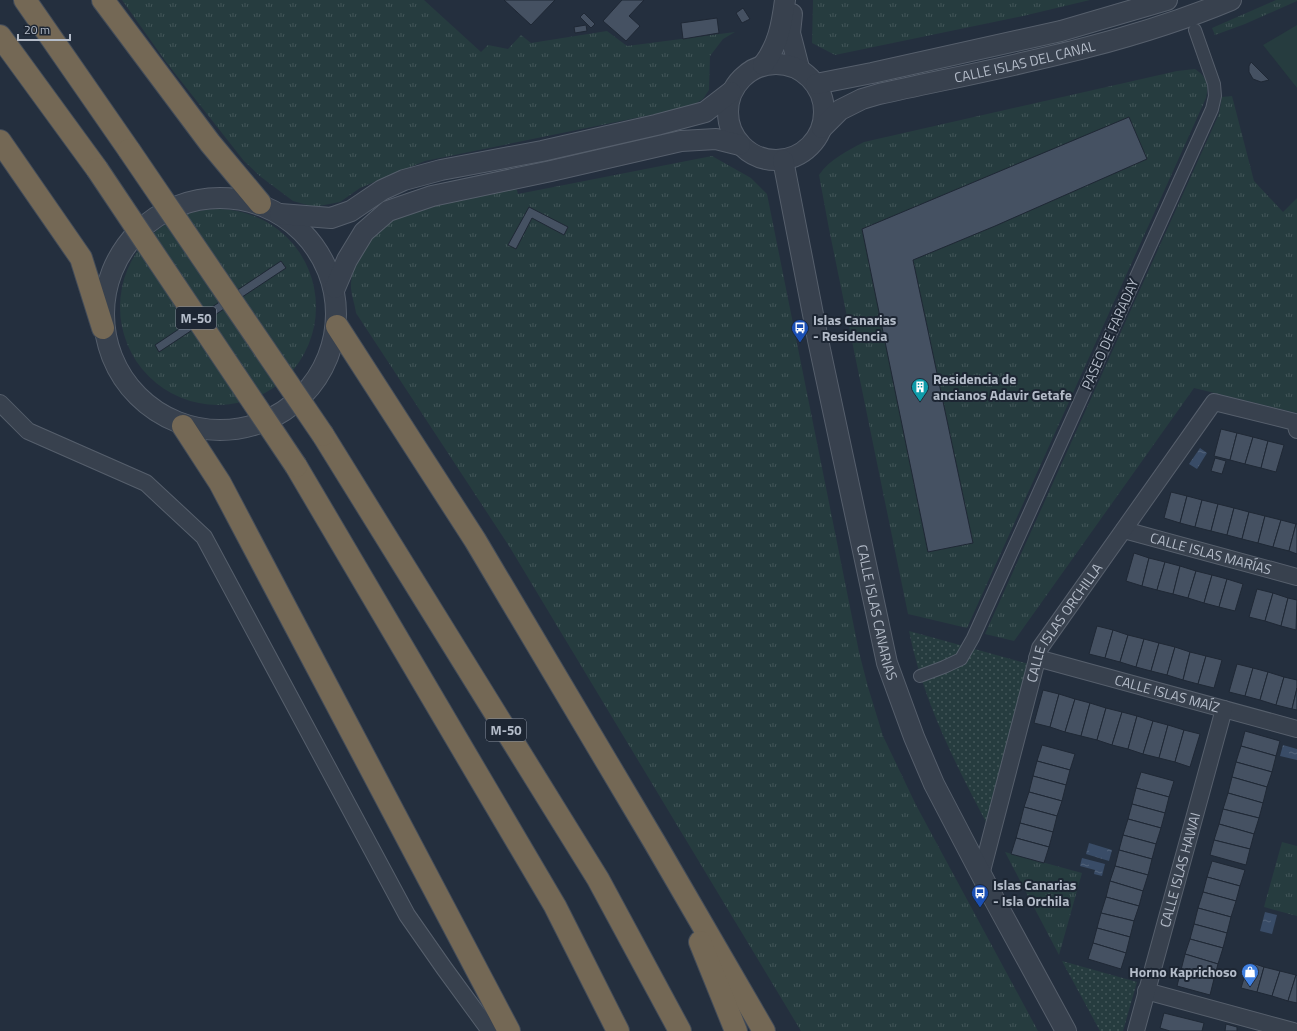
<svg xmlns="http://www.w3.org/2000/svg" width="1297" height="1031" viewBox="0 0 1297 1031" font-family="'Titillium Web',sans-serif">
	<defs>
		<pattern id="grass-tufts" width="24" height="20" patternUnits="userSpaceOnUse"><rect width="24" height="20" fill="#263c3f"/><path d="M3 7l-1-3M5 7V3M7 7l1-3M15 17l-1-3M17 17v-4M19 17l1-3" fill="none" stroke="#435659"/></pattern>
		<pattern id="garden-dots" width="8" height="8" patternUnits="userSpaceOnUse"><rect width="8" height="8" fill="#263c3f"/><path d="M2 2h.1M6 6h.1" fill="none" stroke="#435659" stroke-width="1.8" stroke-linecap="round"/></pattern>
		<pattern id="water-ripples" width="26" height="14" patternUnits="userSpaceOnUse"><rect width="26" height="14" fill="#394c67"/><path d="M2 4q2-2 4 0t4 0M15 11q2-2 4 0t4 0" fill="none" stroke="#53647b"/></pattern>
	</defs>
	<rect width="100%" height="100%" fill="#242f3e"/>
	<g fill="url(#grass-tufts)">
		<path d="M122,0H424L481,52L488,45L508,49L521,35L531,43L607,31L627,46L735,32L723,39L710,56L709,90L703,99L690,107L425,161L360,188L340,202L314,207L293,201L261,177L244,161L166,62Z"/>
		<path d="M813,0H1090L1023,16L835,55L812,43Z"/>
		<path d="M1276,0H1297V1L1245,24L1215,35L1212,28Z"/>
		<path d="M1195,69C1207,77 1209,84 1206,98L967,628L908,614L829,229L819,175C830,159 847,151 864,142L1177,71Z"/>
		<path d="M1232,96L1254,181L1283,212L1297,198V413L1194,388L1014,641L985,634L1219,114L1222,97Z"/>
		<path d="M712,156L751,178L767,194L859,652L868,687L883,736L916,805L1038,1031H801L509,546L356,313C355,304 350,292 351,283C353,264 366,236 383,226C422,201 471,195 516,187L518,194Z"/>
		<circle cx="218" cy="307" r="98"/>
		<path d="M1282,842L1297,846V916L1264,907Z"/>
		<path d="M1005,852L1082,873L1059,955Z"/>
	</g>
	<g fill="url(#garden-dots)">
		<path d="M909,631L1029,664L987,824C954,761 923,701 909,631Z"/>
		<path d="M1062,961L1137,982L1123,1031H1100Z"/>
	</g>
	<path fill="#263c3f" d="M1297,25V88L1263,45Z"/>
	<g fill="url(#water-ripples)">
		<path d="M1200,448L1207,453L1197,469L1189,464Z"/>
		<path d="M1283,745L1297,749V760L1280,756Z"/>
		<path d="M1089,843L1112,850L1109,861L1086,854Z"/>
		<path d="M1082,858L1105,864L1102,876L1094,874L1095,870L1080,866Z"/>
		<path d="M1265,912L1277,915L1272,934L1260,931Z"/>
	</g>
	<g fill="#455162" stroke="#1f2835">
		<path d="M504,0H555L531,25Z"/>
		<path d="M622,0H644L629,16L640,26L626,41L603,21Z"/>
		<path d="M743,8L750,19L742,23L736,13Z"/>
		<path d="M584,13L595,24L591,28L580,17Z"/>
		<path d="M717,18L719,33L683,39L681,23Z"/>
		<path d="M586,25L587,31L575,33L574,27Z"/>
		<path d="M1251,62L1269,80L1261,82L1253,79L1249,72V66Z"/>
		<path d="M1129,117L1147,159L995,226L913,260L973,543L928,552L862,229Z"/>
		<path d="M529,207L568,227L564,235L532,218L516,249L508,245Z"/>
		<path d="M281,261L286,268L159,352L155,345Z"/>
		<path d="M1221,429L1237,433L1230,460L1214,456Z"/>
		<path d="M1237,433L1253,437L1245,464L1230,460Z"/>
		<path d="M1253,437L1268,441L1261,468L1245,464Z"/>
		<path d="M1268,441L1284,445L1276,472L1261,468Z"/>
		<path d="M1215,458L1226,461L1222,474L1211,471Z"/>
		<path d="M1171,492L1187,496L1180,523L1164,518Z"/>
		<path d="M1187,496L1202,500L1195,527L1180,523Z"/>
		<path d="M1202,500L1218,504L1211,531L1195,527Z"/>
		<path d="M1218,504L1234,508L1227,535L1211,531Z"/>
		<path d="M1234,508L1249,512L1242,539L1227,535Z"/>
		<path d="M1249,512L1265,516L1258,543L1242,539Z"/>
		<path d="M1265,516L1281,520L1273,547L1258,543Z"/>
		<path d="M1281,520L1296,524L1289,551L1273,547Z"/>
		<path d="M1296,524H1297V554L1289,551Z"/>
		<path d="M1134,553L1149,558L1142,586L1126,581Z"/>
		<path d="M1149,558L1165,562L1157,590L1142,586Z"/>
		<path d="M1165,562L1180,566L1173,594L1157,590Z"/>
		<path d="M1180,566L1196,571L1188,598L1173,594Z"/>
		<path d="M1196,571L1212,575L1204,603L1188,598Z"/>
		<path d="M1212,575L1227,579L1219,607L1204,603Z"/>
		<path d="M1227,579L1243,584L1235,611L1219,607Z"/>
		<path d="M1257,589L1273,593L1265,621L1249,617Z"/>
		<path d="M1273,593L1288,598L1281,626L1265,621Z"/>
		<path d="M1288,598L1297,600L1296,630L1281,626Z"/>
		<path d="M1097,626L1113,630L1105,658L1089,654Z"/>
		<path d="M1113,630L1128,635L1120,662L1105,658Z"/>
		<path d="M1128,635L1144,639L1136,667L1120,662Z"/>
		<path d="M1144,639L1159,643L1151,671L1136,667Z"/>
		<path d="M1159,643L1175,647L1167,675L1151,671Z"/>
		<path d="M1175,647L1190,652L1183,680L1167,675Z"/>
		<path d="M1190,652L1206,656L1198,684L1183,680Z"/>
		<path d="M1206,656L1222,660L1214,688L1198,684Z"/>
		<path d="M1237,664L1253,668L1245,696L1229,692Z"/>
		<path d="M1253,668L1268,672L1260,700L1245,696Z"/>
		<path d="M1268,672L1284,677L1276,705L1260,700Z"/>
		<path d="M1284,677L1297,680V688L1292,709L1276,705Z"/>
		<path d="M1297,688V710L1292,709Z"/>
		<path d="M1043,690L1059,694L1050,727L1034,723Z"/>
		<path d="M1059,694L1075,699L1065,732L1050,727Z"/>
		<path d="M1075,699L1090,703L1081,736L1065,732Z"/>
		<path d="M1090,703L1106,708L1097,740L1081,736Z"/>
		<path d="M1106,708L1122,712L1112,745L1097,740Z"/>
		<path d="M1122,712L1137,716L1128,749L1112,745Z"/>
		<path d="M1137,716L1153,721L1143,754L1128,749Z"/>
		<path d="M1153,721L1168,725L1159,758L1143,754Z"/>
		<path d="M1168,725L1184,730L1175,762L1159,758Z"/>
		<path d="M1184,730L1200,734L1190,767L1175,762Z"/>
		<path d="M1245,731L1280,741L1276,756L1241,746Z"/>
		<path d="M1042,745L1075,754L1070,770L1037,761Z"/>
		<path d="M1241,746L1276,756L1272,772L1236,762Z"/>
		<path d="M1037,761L1070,770L1066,785L1033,776Z"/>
		<path d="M1236,762L1272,772L1267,787L1232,777Z"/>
		<path d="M1141,772L1174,781L1169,797L1136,788Z"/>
		<path d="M1033,776L1066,785L1062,801L1029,792Z"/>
		<path d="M1232,777L1267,787L1263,803L1228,793Z"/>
		<path d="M1136,788L1169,797L1165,813L1132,804Z"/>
		<path d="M1029,792L1062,801L1057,816L1024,807Z"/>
		<path d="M1228,793L1263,803L1259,818L1223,809Z"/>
		<path d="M1132,804L1165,813L1161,828L1128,819Z"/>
		<path d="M1024,807L1057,816L1053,832L1020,823Z"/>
		<path d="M1223,809L1259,818L1254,834L1219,824Z"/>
		<path d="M1128,819L1161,828L1156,844L1123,835Z"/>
		<path d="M1020,823L1053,832L1049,847L1016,838Z"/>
		<path d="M1219,824L1254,834L1250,849L1214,840Z"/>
		<path d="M1123,835L1156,844L1152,859L1119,850Z"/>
		<path d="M1016,838L1049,847L1044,863L1011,854Z"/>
		<path d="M1214,840L1250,849L1246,865L1210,855Z"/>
		<path d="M1119,850L1152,859L1148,875L1115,866Z"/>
		<path d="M1212,861L1245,870L1240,886L1207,877Z"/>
		<path d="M1115,866L1148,875L1143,891L1110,881Z"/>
		<path d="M1207,877L1240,886L1236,901L1203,892Z"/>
		<path d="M1110,881L1143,891L1139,906L1106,897Z"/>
		<path d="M1203,892L1236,901L1231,917L1198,908Z"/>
		<path d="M1106,897L1139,906L1134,921L1101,913Z"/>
		<path d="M1198,908L1231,917L1227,933L1194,924Z"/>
		<path d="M1101,913L1134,921L1130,937L1097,928Z"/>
		<path d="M1194,924L1227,933L1223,948L1190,939Z"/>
		<path d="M1097,928L1130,937L1126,953L1093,943Z"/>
		<path d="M1190,939L1223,948L1218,964L1185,954Z"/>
		<path d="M1093,943L1126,953L1121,969L1088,959Z"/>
		<path d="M1185,954L1218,964L1214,979L1181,970Z"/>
		<path d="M1249,962L1264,967L1257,992L1241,988Z"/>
		<path d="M1264,967L1280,971L1272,996L1257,992Z"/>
		<path d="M1181,970L1214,979L1210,995L1177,986Z"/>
		<path d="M1280,971L1296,975L1288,1001L1272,996Z"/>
		<path d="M1296,975L1297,976V1003L1288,1001Z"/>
		<path d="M1164,1013L1204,1023L1202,1031H1170L1160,1028Z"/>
		<path d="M1226,1024L1237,1027V1031H1225Z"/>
	</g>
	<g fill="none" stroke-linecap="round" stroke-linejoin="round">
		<defs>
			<path id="pedestrian" d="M920,676L944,667L961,659L973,638L1212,109L1215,96L1214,84L1195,30"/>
			<g id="minor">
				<path d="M0,403L28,431L146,483L204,537L407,915L444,968L490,1031"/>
				<path id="s1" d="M1124,530L1297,577"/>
				<path id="s2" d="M1037,658L1297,729"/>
				<path id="s3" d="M981,875L1040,648L1214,402L1295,422L1297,430"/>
				<path d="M1146,991L1293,1031"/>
				<path id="s4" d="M1136,1031L1224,709"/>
			</g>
			<g id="tertiary">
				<path d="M792,14L790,33L799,68"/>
				<circle cx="776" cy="112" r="48"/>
				<path d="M763,65C778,46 782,24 785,0"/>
				<path d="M816,84L872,73L1061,31L1167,0"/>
				<path id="s5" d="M822,128L840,110L862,99L879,94C997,68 1119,47 1231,0"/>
				<path id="s6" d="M783,160L818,340L887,663L914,737L934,784L994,899L1066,1031"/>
				<circle cx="220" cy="314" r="116"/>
				<path d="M280,214L331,218L351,211L382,190L404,180L441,170L542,151L656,125L705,112L731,92"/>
				<path d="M335,288L347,260L364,232L388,211L432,196L551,171L681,141L716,139L740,145"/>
			</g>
			<g id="motorway">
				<path d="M25,0L129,150"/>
				<path d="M103,0L210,143L260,203"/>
				<path d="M0,36L97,169"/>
				<path d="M0,141L81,258L103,328"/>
				<path d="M337,326L475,540L655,843L764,1031"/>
				<path d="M183,426L220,483L509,1031"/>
				<path d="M323,435L598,879L680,1031"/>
				<path d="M296,466L555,906L618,1031"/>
				<path d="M700,942L736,1031"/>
			</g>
		</defs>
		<use href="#pedestrian" stroke="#565f6c" stroke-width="14"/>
		<use href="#minor" stroke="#565f6c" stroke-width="18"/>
		<use href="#tertiary" stroke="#565f6c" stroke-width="22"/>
		<use href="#motorway" stroke="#434c59" stroke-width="24"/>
		<use href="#pedestrian" stroke="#38414e" stroke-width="12"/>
		<use href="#minor" stroke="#38414e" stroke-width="16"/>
		<use href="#tertiary" stroke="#38414e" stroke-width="20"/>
		<use href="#motorway" stroke="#746855" stroke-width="22"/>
		<defs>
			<g id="motorway-bridge">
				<path d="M129,150L323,435"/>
				<path d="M97,169L296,466"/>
			</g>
		</defs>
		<use href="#motorway-bridge" stroke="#434c59" stroke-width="24" stroke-linecap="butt"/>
		<use href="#motorway-bridge" stroke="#746855" stroke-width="22"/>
	</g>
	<defs>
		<symbol id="bus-pin" viewBox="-11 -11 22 30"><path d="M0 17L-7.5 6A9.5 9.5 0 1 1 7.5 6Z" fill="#1a4fb4" stroke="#1d2633"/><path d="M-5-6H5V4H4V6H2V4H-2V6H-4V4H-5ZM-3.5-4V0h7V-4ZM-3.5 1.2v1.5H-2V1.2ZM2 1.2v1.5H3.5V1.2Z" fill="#fff"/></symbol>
		<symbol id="building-pin" viewBox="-11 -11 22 30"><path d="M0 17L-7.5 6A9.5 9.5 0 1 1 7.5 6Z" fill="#0f9aa8" stroke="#1d2633"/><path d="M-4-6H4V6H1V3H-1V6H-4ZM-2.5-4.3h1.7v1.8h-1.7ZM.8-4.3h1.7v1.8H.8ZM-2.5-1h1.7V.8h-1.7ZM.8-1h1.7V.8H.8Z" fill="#fff"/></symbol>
		<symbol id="shop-pin" viewBox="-11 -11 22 30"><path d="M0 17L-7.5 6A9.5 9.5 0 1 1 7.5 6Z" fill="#3f7fe0" stroke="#1d2633"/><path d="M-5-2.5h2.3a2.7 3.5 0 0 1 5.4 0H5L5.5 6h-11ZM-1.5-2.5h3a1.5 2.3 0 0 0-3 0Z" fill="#fff"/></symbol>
	</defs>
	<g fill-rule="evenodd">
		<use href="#bus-pin" x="790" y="318" width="20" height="27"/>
		<use href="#building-pin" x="910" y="377" width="20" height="27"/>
		<use href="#bus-pin" x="970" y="883" width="20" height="27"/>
		<use href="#shop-pin" x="1240" y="962" width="20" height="27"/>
	</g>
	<g text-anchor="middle" stroke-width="4" stroke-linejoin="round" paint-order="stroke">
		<g fill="#1d2633" stroke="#878f9c" stroke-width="1">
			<rect x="176" y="307" width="40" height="22" rx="3"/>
			<rect x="486" y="719" width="40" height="22" rx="3"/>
		</g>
		<g font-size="13" font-weight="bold" fill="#b4bcc9">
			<text x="196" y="323">M-50</text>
			<text x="506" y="735">M-50</text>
		</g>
		<g font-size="14" fill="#b4bcc9" stroke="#1d2633">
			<text dy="5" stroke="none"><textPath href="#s5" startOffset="217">CALLE ISLAS DEL CANAL</textPath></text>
			<text transform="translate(1110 334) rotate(-66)" y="5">PASEO DE FARADAY</text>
			<text dy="5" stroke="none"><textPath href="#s1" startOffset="90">CALLE ISLAS MARÍAS</textPath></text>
			<text dy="5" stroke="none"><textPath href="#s6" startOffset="462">CALLE ISLAS CANARIAS</textPath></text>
			<text dy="5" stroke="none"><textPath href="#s3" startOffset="268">CALLE ISLAS ORCHILLA</textPath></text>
			<text dy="5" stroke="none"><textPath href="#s2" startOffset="135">CALLE ISLAS MAÍZ</textPath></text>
			<text dy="5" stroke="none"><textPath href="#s4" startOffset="167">CALLE ISLAS HAWAI</textPath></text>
		</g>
		<g font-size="14" font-weight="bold" fill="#b4bcc9" stroke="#1d2633" text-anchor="start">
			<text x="813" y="325">Islas Canarias<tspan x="813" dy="16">- Residencia</tspan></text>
			<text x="933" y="384">Residencia de<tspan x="933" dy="16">ancianos Adavir Getafe</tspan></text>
			<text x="993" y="890">Islas Canarias<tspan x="993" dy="16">- Isla Orchila</tspan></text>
			<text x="1237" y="977" text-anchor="end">Horno Kaprichoso</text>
		</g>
	</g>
	<path d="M18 34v6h52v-6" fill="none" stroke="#b4bcc9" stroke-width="2"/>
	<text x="24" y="34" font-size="12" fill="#b4bcc9" stroke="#1d2633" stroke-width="3" paint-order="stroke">20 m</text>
</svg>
